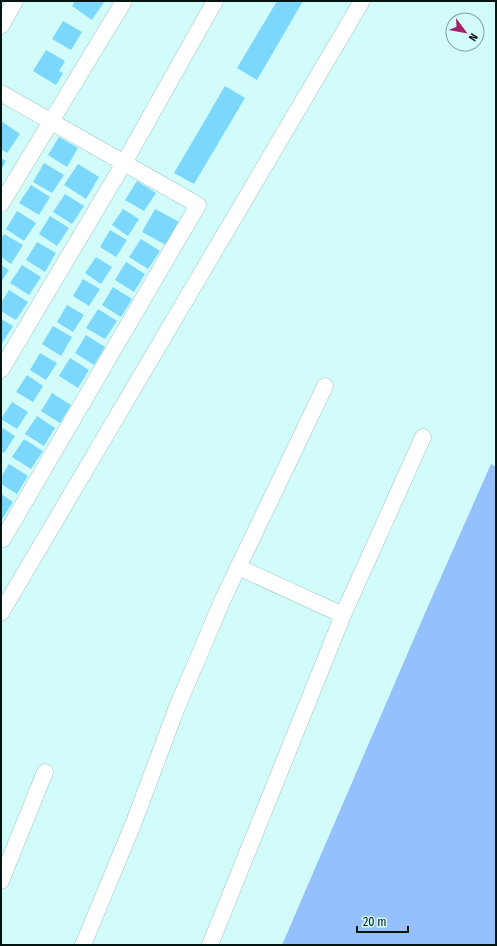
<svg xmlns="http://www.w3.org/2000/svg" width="497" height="946" viewBox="0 0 497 946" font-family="'Fira Sans Condensed',sans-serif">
	<rect width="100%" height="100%" fill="#d2fcfa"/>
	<path fill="#94c0fe" d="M491,464L496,467V945H282L422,620Z"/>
	<g fill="#7bd7fb">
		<path d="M75,1H103L104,2L92,20L72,6Z"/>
		<path d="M277,1H303L257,80L237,68Z"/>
		<path d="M63,21L82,32L71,50L52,39Z"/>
		<path d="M46,50L65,61L59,71L63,73L56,85L33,71Z"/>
		<path d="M225,86L245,98L194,184L174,173Z"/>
		<path d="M1,121L20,134L7,153L1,149Z"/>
		<path d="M59,137L78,148L67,167L48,155Z"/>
		<path d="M1,158L6,161L1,170Z"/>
		<path d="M44,163L64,175L52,193L33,182Z"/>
		<path d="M78,164L99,177L86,199L64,185Z"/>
		<path d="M137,181L156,193L144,211L125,200Z"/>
		<path d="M31,185L50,197L39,215L19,203Z"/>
		<path d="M65,194L84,206L72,224L53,212Z"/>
		<path d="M123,209L139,219L128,236L112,225Z"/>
		<path d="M155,209L179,222L166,245L142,232Z"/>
		<path d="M17,211L36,223L24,241L6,229Z"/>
		<path d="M50,216L69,228L57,246L39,234Z"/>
		<path d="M110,230L127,240L116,257L100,247Z"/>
		<path d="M4,234L23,245L11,264L1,257V238Z"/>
		<path d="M141,239L160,251L148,269L129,257Z"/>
		<path d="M37,242L56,253L45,272L26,260Z"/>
		<path d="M96,257L112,267L101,284L85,273Z"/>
		<path d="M126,262L145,274L134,292L115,280Z"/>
		<path d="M1,265L9,270L1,282Z"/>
		<path d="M22,265L41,277L29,295L10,283Z"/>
		<path d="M83,279L100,289L89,306L73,296Z"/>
		<path d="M113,287L132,299L121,317L102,305Z"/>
		<path d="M9,290L28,302L16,320L1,311V303Z"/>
		<path d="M67,305L84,315L73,332L57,322Z"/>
		<path d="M98,309L117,321L105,339L86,328Z"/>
		<path d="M1,319L13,326L1,345Z"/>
		<path d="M53,326L72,337L61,356L42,344Z"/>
		<path d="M86,335L105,347L94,365L75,353Z"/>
		<path d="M40,353L57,363L46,380L30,370Z"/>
		<path d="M70,358L89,370L78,388L59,376Z"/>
		<path d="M27,375L43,386L33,402L16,392Z"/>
		<path d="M52,393L71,405L60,423L41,411Z"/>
		<path d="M12,402L28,412L17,429L1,419Z"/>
		<path d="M37,416L55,428L44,446L25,434Z"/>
		<path d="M1,427L15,436L4,453L1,451Z"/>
		<path d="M24,439L43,451L31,469L12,457Z"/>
		<path d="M9,464L28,476L17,494L1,484V477Z"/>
		<path d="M1,494L13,502L1,521Z"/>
	</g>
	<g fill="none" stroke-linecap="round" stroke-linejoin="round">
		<defs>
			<g id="minor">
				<path d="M1,26L15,1"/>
				<path d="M1,93L198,205L3,539"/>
				<path d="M1,204L124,1"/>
				<path d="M1,370L124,163L215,1"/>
				<path d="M238,567L343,615"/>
				<path d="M1,613L362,1"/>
				<path d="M1,881L45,772"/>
				<path d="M83,945L134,822L177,707L223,599L325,386"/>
				<path d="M210,945L343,615L423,437"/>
			</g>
		</defs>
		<use href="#minor" stroke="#9bc4c2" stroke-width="17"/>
		<use href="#minor" stroke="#fff" stroke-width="16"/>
	</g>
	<rect width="497" height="946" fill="none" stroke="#051514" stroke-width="4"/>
	<g transform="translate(465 32) rotate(122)"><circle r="19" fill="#d2fcfa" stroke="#80a09e"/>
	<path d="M0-3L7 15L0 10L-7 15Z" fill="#a51f6a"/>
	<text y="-6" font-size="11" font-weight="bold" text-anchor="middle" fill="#051514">N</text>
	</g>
	<path d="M357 926v6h51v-6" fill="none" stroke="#051514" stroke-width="2"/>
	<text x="363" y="926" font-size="12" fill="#051514" stroke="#d2fcfa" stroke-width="3" paint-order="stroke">20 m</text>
</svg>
